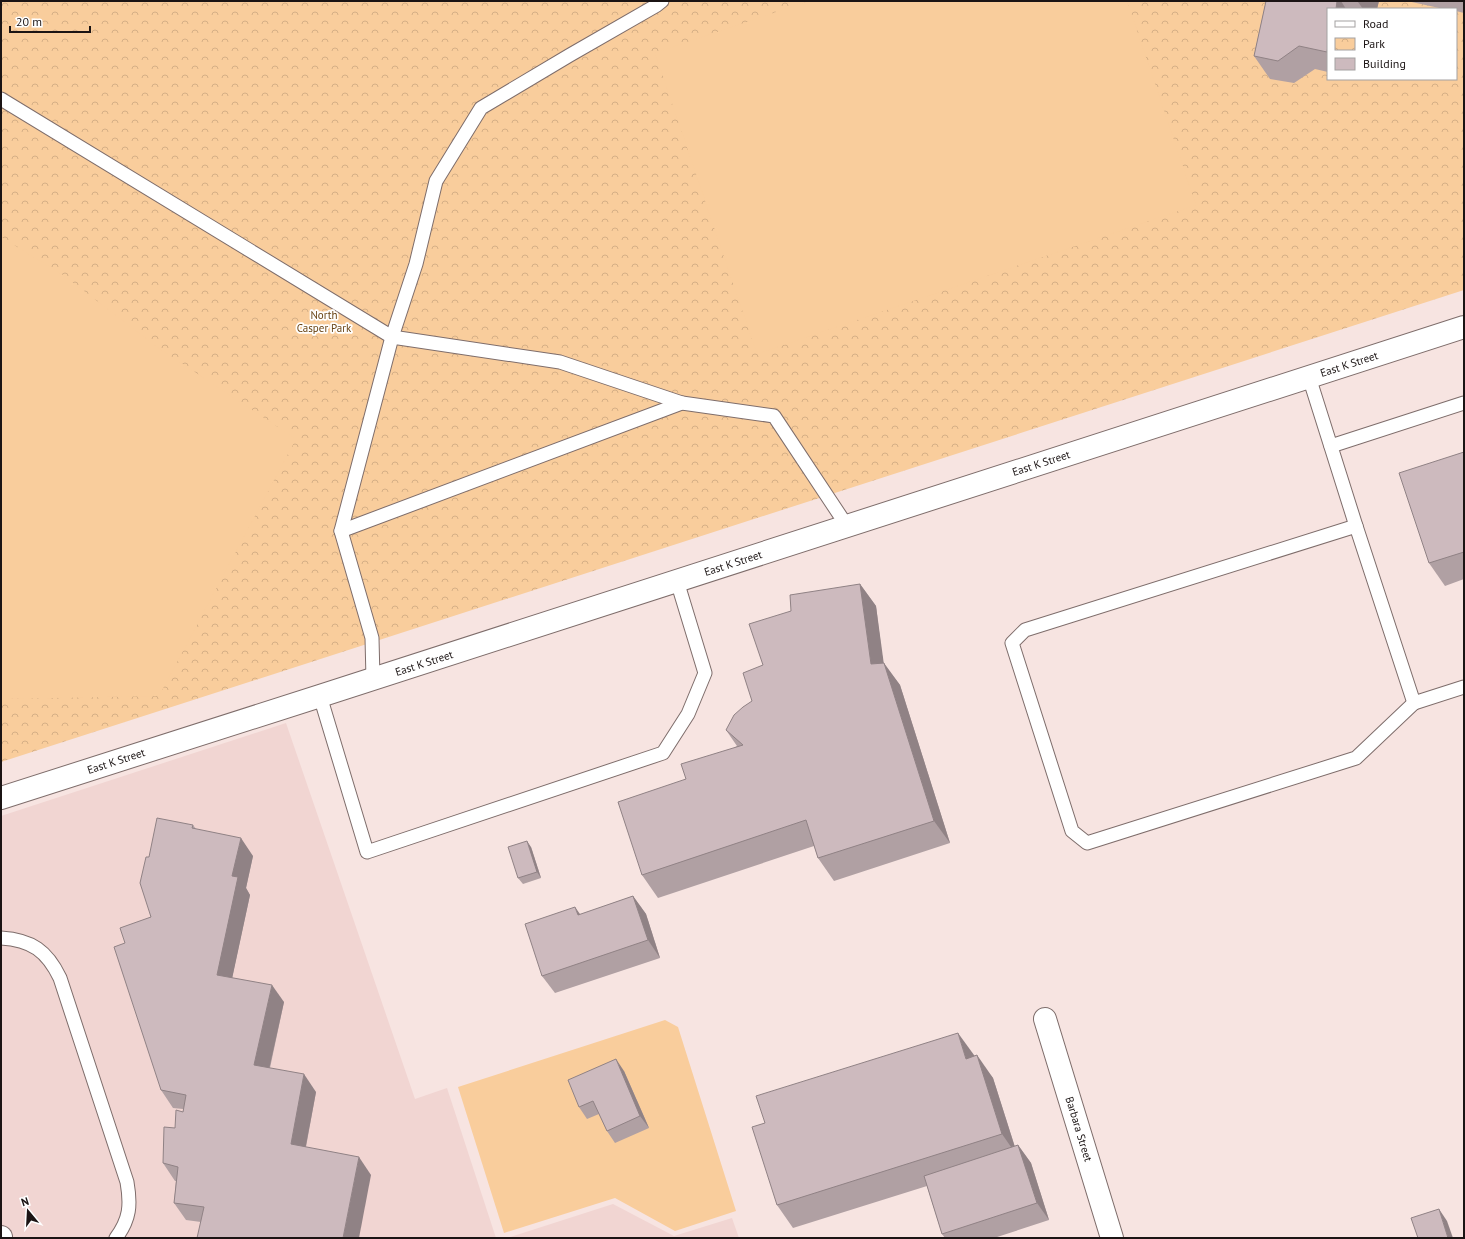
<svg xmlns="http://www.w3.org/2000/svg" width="1465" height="1239" viewBox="0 0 1465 1239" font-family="'PT Sans',sans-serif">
	<defs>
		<pattern id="park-crowns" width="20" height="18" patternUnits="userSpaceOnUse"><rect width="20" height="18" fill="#f9cd9c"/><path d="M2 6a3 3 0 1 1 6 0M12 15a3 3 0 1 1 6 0" fill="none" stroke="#d5af86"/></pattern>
	</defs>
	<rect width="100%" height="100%" fill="#f7e4e1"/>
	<g fill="#f1d5d2">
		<path d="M286,723L415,1099L447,1088L496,1238H1V816Z"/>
		<path d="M613,1204L674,1236L732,1218L739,1238H507Z"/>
	</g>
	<path fill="url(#park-crowns)" fill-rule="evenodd" d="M1,1H1464V290L1,762ZM1328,9H1456V79H1328Z"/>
	<g fill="#f9cd9c">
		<path d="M809,1H1127L1196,205L757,354L655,53Z"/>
		<path d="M1,237L63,275L160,349L296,439L159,696L1,699Z"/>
		<path d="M665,1020L678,1027L736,1211L675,1231L615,1198L504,1233L458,1087Z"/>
	</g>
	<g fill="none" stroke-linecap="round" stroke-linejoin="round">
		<defs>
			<g id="service">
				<path d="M1,99L392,337L416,264L436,181L481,108L570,55L657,5L662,1"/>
				<path d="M1309,377L1356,526L1414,703L1464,687"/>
				<path d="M1331,446L1464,403"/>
				<path d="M1356,526L1025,630L1012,643L1072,831L1087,843L1356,758L1414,703"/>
				<path d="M341,531L682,403L774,416L847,526"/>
				<path d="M373,679L372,638L341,531L392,337L560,362L682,403"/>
				<path d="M320,696L367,852L663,753L688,714L705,673L677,581"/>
				<path d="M1,938C32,940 47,951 60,978L127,1182C131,1205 130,1219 116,1238"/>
			</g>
			<g id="minor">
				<path d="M1045,1019L1112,1238"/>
				<path d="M1,1237V1238"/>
			</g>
			<path id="tertiary" d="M1,798L320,696L1464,327"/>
		</defs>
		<use href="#service" stroke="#7e6d6b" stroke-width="15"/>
		<use href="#minor" stroke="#7e6d6b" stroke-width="24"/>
		<use href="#tertiary" stroke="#7e6d6b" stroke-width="24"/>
		<use href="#service" stroke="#fff" stroke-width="13"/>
		<use href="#minor" stroke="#fff" stroke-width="22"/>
		<use href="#tertiary" stroke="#fff" stroke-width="22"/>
	</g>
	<g fill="#b0a0a3">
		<path d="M1266,1H1379L1377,9H1328V72L1315,69L1294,83L1270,79L1254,56Z"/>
		<path d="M1407,1H1464V13L1456,11V9H1444Z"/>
		<path d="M1464,452V579L1445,586L1429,563Z"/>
		<path d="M860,584L876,606L883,663L900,685L950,843L834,881L818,858L814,846L658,898L642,875L686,779L737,746L726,730L752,701L763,665L791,611Z"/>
		<path d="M193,825L196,829L253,856L246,888L250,895L232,978L284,1002L270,1068L316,1092L306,1147L371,1175L201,1222L186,1220L174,1203L176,1181H175L163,1163L175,1128L183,1112V1109L173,1108L161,1090L125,943L151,917L149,857Z"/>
		<path d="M531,847L541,878L523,884L518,878Z"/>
		<path d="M633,896L646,914L660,958L555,993L542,976L580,915Z"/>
		<path d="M974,1055L993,1078L1015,1147L1018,1145L1031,1163L1049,1220L994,1238H945L942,1234L927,1186L793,1228L777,1205Z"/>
		<path d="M624,1071L649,1128L615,1143L607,1131L599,1114L587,1119L579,1107Z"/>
	</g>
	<g fill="#908285">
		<path d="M1337,1H1341L1346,9H1336Z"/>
		<path d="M1358,1H1379L1377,9H1363L1358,2Z"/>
		<path d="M860,584L876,606L887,687L871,664Z"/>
		<path d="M884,663L900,685L950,843L934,821Z"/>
		<path d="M241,838L253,856L246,888L250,895L229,993L217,975L232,876Z"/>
		<path d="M527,841L531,847L541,878L537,872Z"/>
		<path d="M633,896L646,914L660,958L648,940Z"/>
		<path d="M575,907L587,924L578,915Z"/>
		<path d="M272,985L284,1002L266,1083L254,1065Z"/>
		<path d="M958,1033L974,1055L982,1082L966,1059Z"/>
		<path d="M977,1055L993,1078L1018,1157L1002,1134Z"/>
		<path d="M616,1059L624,1071L649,1128L640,1116Z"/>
		<path d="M304,1074L316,1092L303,1161L291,1144Z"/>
		<path d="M1018,1145L1031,1163L1049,1220L1037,1203Z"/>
		<path d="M359,1157L371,1175L359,1238H343Z"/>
		<path d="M1439,1209L1447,1221L1453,1238H1448Z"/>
	</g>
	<g fill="#cdbabe" stroke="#908285">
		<path d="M1266,1H1337L1336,9H1328V46L1327,52L1299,46L1278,61L1254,56Z"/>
		<path d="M1464,452V552L1429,563L1399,473Z"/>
		<path d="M860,584L871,664L884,663L934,821L818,858L806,820L642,875L618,802L686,779L681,764L743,745L726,730L734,715L743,707L752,701L743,673L763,665L749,624L791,611L790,595Z"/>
		<path d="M157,818L193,825L192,828L241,838L232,876L238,877L217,975L272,985L254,1065L304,1074L291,1144L359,1157L343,1238H197L204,1207L174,1203L178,1167L163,1163L164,1127L175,1128L176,1110L183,1112L186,1095L161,1090L114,947L125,943L120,928L151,917L140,883L146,857H149Z"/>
		<path d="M527,841L537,872L518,878L508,847Z"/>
		<path d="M633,896L648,940L542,976L525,924L575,907L578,915Z"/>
		<path d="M958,1033L966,1059L977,1055L1002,1134L777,1205L752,1127L765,1123L756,1096Z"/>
		<path d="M616,1059L640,1116L607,1131L593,1101L579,1107L568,1080Z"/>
		<path d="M1018,1145L1037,1203L942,1234L924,1176Z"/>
		<path d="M1439,1209L1448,1238H1418L1411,1218Z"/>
	</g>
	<g text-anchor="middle" stroke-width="3.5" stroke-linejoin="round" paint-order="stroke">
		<g font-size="11" fill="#694414" stroke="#fff">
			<text x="324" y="319">North<tspan x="324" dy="13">Casper Park</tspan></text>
		</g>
		<g font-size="11" fill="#1b1414" stroke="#fff">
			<text transform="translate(1349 364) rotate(-18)" y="4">East K Street</text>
			<text transform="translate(1041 463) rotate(-18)" y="4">East K Street</text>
			<text transform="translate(733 563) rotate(-18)" y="4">East K Street</text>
			<text transform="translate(424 663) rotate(-18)" y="4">East K Street</text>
			<text transform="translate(116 761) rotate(-18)" y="4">East K Street</text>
			<text transform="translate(1079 1129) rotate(73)" y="4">Barbara Street</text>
		</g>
	</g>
	<rect width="1465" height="1239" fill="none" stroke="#1b1414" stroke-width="4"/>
	<rect x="1327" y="8" width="130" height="72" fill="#ffffff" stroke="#a4a1a1"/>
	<rect x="1335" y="21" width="20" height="6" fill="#ffffff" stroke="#a4a1a1"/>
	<text x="1363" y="28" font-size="12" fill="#1b1414">Road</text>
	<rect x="1335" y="38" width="20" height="12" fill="url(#park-crowns)" stroke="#a4a1a1"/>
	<text x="1363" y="48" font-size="12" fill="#1b1414">Park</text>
	<rect x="1335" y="58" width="20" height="12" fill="#cdbabe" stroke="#a4a1a1"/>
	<text x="1363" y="68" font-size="12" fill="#1b1414">Building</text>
	<g transform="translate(28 1211) rotate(342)" stroke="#ffffff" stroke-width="3" paint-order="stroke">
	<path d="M0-3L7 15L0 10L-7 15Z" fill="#1b1414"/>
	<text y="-6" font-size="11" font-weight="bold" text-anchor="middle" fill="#1b1414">N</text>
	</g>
	<path d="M10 26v6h80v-6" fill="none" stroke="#1b1414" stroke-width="2"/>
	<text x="16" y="26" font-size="12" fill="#1b1414" stroke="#ffffff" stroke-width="3" paint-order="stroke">20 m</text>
</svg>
